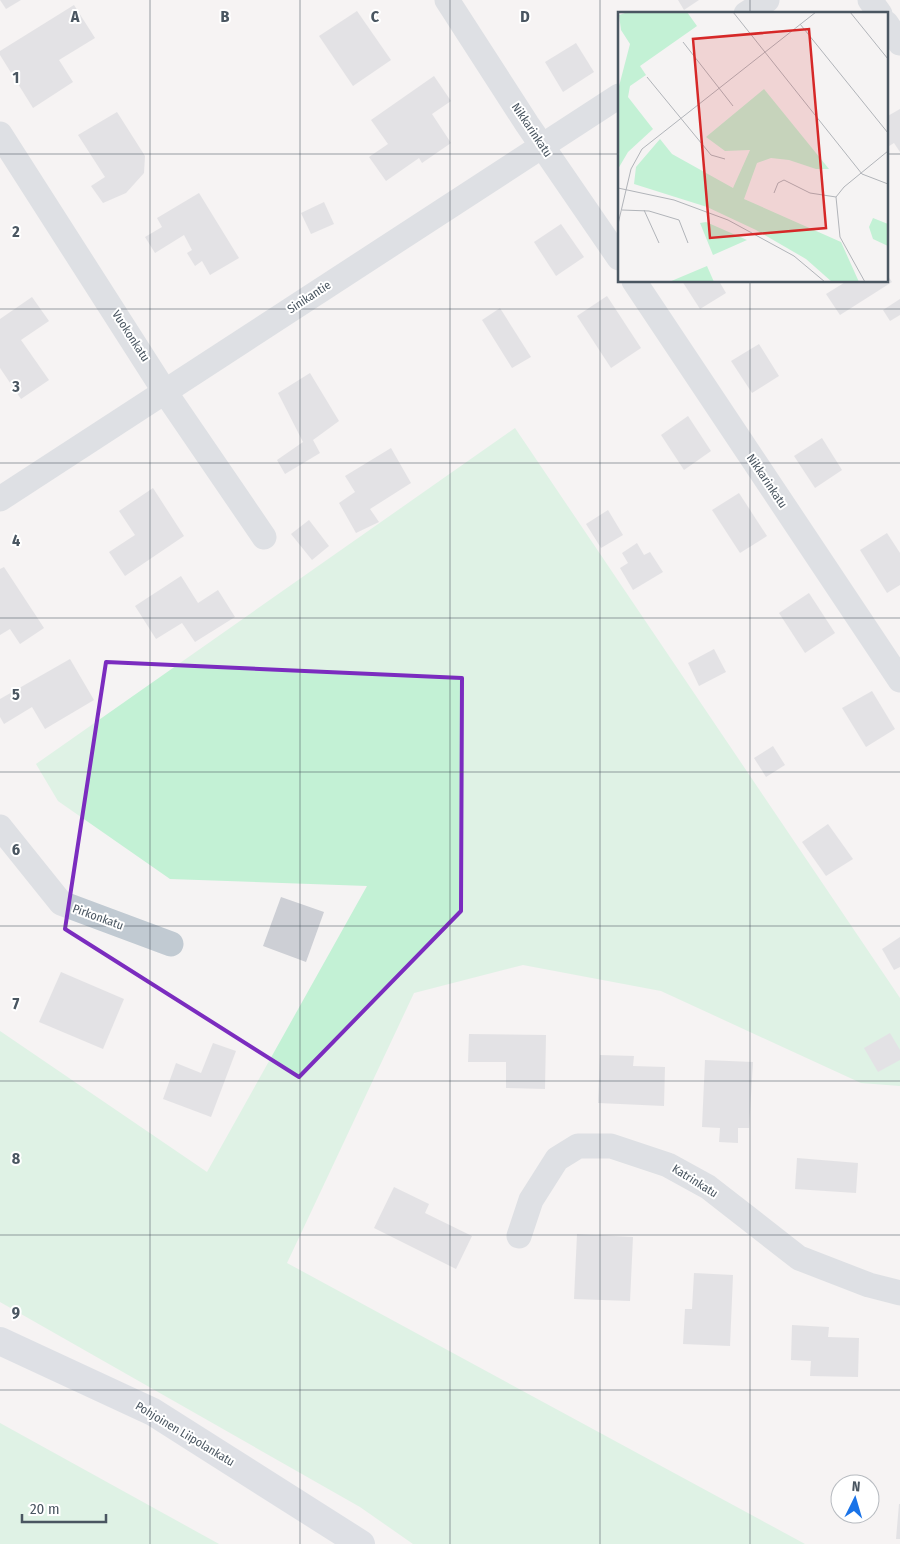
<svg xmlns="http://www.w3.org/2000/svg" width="900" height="1544" viewBox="0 0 900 1544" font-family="'Fira Sans Condensed',sans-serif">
	<rect width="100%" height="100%" fill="#f5f3f3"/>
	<g fill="#c3f1d5">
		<path d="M515,428L900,998V1086L861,1083L661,991L523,965L414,993L287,1263L805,1544H413L360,1507L0,1302V1031L207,1172L367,886L170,879L58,801L36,764Z"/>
		<path d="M0,1423L219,1544H0Z"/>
	</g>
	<g fill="#cdcfd5">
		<path d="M0,0H21L6,9Z"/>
		<path d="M678,0H699L684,10Z"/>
		<path d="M74,5L95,38L59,60L73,82L33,108L0,55V51Z"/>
		<path d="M357,11L391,60L353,86L319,36Z"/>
		<path d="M576,43L594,72L563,92L545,62Z"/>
		<path d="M434,76L451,101L432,114L451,143L422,163L419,158L386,181L369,157L388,144L371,120Z"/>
		<path d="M900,109V152L894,143L886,148V117Z"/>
		<path d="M117,112L145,156L144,173L126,193L103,203L91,186L105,177L78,135Z"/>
		<path d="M199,193L239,258L210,275L202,261L195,266L187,253L192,250L184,235L155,253L145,237L162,227L157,218Z"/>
		<path d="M324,202L334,224L311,234L301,213Z"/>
		<path d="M561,224L584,257L556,276L534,242Z"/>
		<path d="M886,273L892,282L840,315L826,294L847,281H886Z"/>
		<path d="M682,281H719L726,293L700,309Z"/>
		<path d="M607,296L641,348L611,368L577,316Z"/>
		<path d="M32,297L49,321L21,340L49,380L21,399L0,368V319Z"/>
		<path d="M900,299V315L890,321L883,310Z"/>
		<path d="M500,308L531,357L512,368L482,320Z"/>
		<path d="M759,344L779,376L752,393L731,361Z"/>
		<path d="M310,373L339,421L313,440L320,453L285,474L277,460L303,442L278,393Z"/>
		<path d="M688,416L711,451L684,470L661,435Z"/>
		<path d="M822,438L842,470L815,488L794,456Z"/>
		<path d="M391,448L411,483L370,509L379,522L356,533L339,503L355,492L345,476Z"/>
		<path d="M153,488L184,536L125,576L109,552L135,535L119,511Z"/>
		<path d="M739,493L767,536L740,553L712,510Z"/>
		<path d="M608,510L623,535L601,548L586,524Z"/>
		<path d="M309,520L329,546L312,560L291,534Z"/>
		<path d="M887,533L900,553V585L887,593L860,550Z"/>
		<path d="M637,543L644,555L650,552L663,572L633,590L620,568L628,563L622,553Z"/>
		<path d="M4,567L44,628L20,644L10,629L0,635V569Z"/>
		<path d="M181,576L198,603L218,590L235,617L195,642L182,623L156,639L135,606Z"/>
		<path d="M809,593L835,633L805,653L779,613Z"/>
		<path d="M714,649L726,672L699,686L688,663Z"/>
		<path d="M70,659L94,700L45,729L32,707L4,724L0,717V699Z"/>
		<path d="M872,691L895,729L866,747L842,708Z"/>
		<path d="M773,746L785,765L766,777L754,758Z"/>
		<path d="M828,824L853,859L826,876L802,842Z"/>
		<path d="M281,897L324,912L306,962L263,946Z"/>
		<path d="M900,937V967L894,970L882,949Z"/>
		<path d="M61,972L124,999L103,1049L39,1022Z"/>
		<path d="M890,1033L900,1050V1060L878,1072L864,1048Z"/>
		<path d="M469,1034L546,1035L545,1089L506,1088V1062H468Z"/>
		<path d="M213,1043L236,1051L211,1117L163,1099L176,1063L201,1073Z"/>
		<path d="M600,1055L634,1056L633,1066L665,1067L664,1106L598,1103Z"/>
		<path d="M705,1060L753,1062L749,1128H738V1143L719,1142L720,1128L702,1127Z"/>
		<path d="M797,1158L858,1163L856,1193L795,1189Z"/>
		<path d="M394,1187L429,1204L425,1213L472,1236L456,1269L374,1228Z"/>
		<path d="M577,1234L633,1237L630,1301L574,1299Z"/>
		<path d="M694,1273L733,1275L730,1346L683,1344L685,1309H692Z"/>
		<path d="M792,1325L829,1327L828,1337L859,1338L858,1377L810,1376L811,1361L791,1360Z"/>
		<path d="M899,1504H900V1539H896Z"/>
	</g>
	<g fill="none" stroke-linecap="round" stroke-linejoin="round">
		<g stroke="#c1cad2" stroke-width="25">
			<path d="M447,0L527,124L619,258"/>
			<path d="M870,0L880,14"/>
			<path d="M746,14L767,0"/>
			<path d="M886,23L900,43"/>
			<path d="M0,134L165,392L264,537"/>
			<path d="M634,281L900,680"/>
			<path d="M0,499L619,96"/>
			<path d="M0,827L61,903L171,944"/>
			<path d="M519,1236L531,1200L557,1159L578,1146H611L668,1165L708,1187L799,1258L869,1285L900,1293"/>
		</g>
		<path stroke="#c1cbd6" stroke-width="28" d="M0,1341L153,1412L361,1544"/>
	</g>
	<path d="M0 0H900V1544H0ZM106,662L462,678L461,911L299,1077L65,929Z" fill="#f5f3f3" fill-opacity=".55" fill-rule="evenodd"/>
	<path fill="none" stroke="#7b2cbf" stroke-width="4" stroke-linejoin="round" d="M106,662L462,678L461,911L299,1077L65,929Z"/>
	<path fill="none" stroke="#4a5661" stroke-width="1" stroke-opacity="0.55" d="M150,0V1544M300,0V1544M450,0V1544M600,0V1544M750,0V14M0,154H619M886,154H900M750,281V1544M0,309H900M0,463H900M0,618H900M0,772H900M0,926H900M0,1081H900M0,1235H900M0,1390H900"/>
	<g text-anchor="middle" stroke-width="4" stroke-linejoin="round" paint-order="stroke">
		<g font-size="12" fill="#4a5661" stroke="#fff">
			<text transform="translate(532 130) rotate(56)" y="4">Nikkarinkatu</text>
			<text transform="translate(309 297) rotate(-33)" y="4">Sinikantie</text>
			<text transform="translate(131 336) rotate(57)" y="4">Vuokonkatu</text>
			<text transform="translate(767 481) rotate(56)" y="4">Nikkarinkatu</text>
			<text transform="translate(98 917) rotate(20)" y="4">Pirkonkatu</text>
			<text transform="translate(695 1181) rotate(32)" y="4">Katrinkatu</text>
			<text transform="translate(185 1434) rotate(31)" y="4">Pohjoinen Liipolankatu</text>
		</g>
	</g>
	<g transform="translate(618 12)">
		<rect width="270" height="270" fill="#f5f3f3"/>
		<path d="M10,0H69L79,14L22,54L28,63L12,74L10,85L35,117L10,140L0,157V78L12,32L3,18L1,3ZM146,77L211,157H198L171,148L153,146L139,151L126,187L223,230L241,270H214L188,247L138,218L89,195L16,172L18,155L42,127L54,142L115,176L132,138L107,139L88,125ZM255,206L270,212V234L255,227L251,215ZM88,210L129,228L95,243L82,211ZM89,254L96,270H51Z" fill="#c3f1d5"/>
		<path fill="none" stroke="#b1b4b9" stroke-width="1" d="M115,0L244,162L270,172M232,0L270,47M0,5V38M182,12L270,121M65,30L115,94M29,65L93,143L107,147M0,176L56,188L110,208L176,244L207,270M156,181L160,171L166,168L192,181L218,185M4,198L31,199L61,208L70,231M26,198L41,231M0,212L13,157L24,137L198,0M247,270L222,225L218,185L226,175L270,139"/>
		<path fill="#d62828" fill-opacity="0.15" stroke="#d62828" stroke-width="2.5" d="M191,17L208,216L92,226L75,27Z"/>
		<rect width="270" height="270" fill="none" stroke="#4a5661" stroke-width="2.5"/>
	</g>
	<g font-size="16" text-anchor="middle" font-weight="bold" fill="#4a5661" stroke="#fff" stroke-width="4" stroke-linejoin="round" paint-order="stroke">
		<text x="75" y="22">A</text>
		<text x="225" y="22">B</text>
		<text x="375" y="22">C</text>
		<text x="525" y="22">D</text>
		<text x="16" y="83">1</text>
		<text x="16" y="237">2</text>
		<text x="16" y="392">3</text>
		<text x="16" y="546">4</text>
		<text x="16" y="700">5</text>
		<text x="16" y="855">6</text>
		<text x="16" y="1009">7</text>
		<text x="16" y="1164">8</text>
		<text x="16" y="1318">9</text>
	</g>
	<g transform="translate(855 1499) rotate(5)"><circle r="24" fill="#ffffff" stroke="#b7bbc0"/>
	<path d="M0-4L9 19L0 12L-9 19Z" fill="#1a73e8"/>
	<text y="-8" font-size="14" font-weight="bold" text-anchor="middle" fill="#4a5661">N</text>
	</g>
	<path d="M22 1514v8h84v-8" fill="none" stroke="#4a5661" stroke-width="2.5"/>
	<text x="30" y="1514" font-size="15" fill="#4a5661" stroke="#ffffff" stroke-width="4" paint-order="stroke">20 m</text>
</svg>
